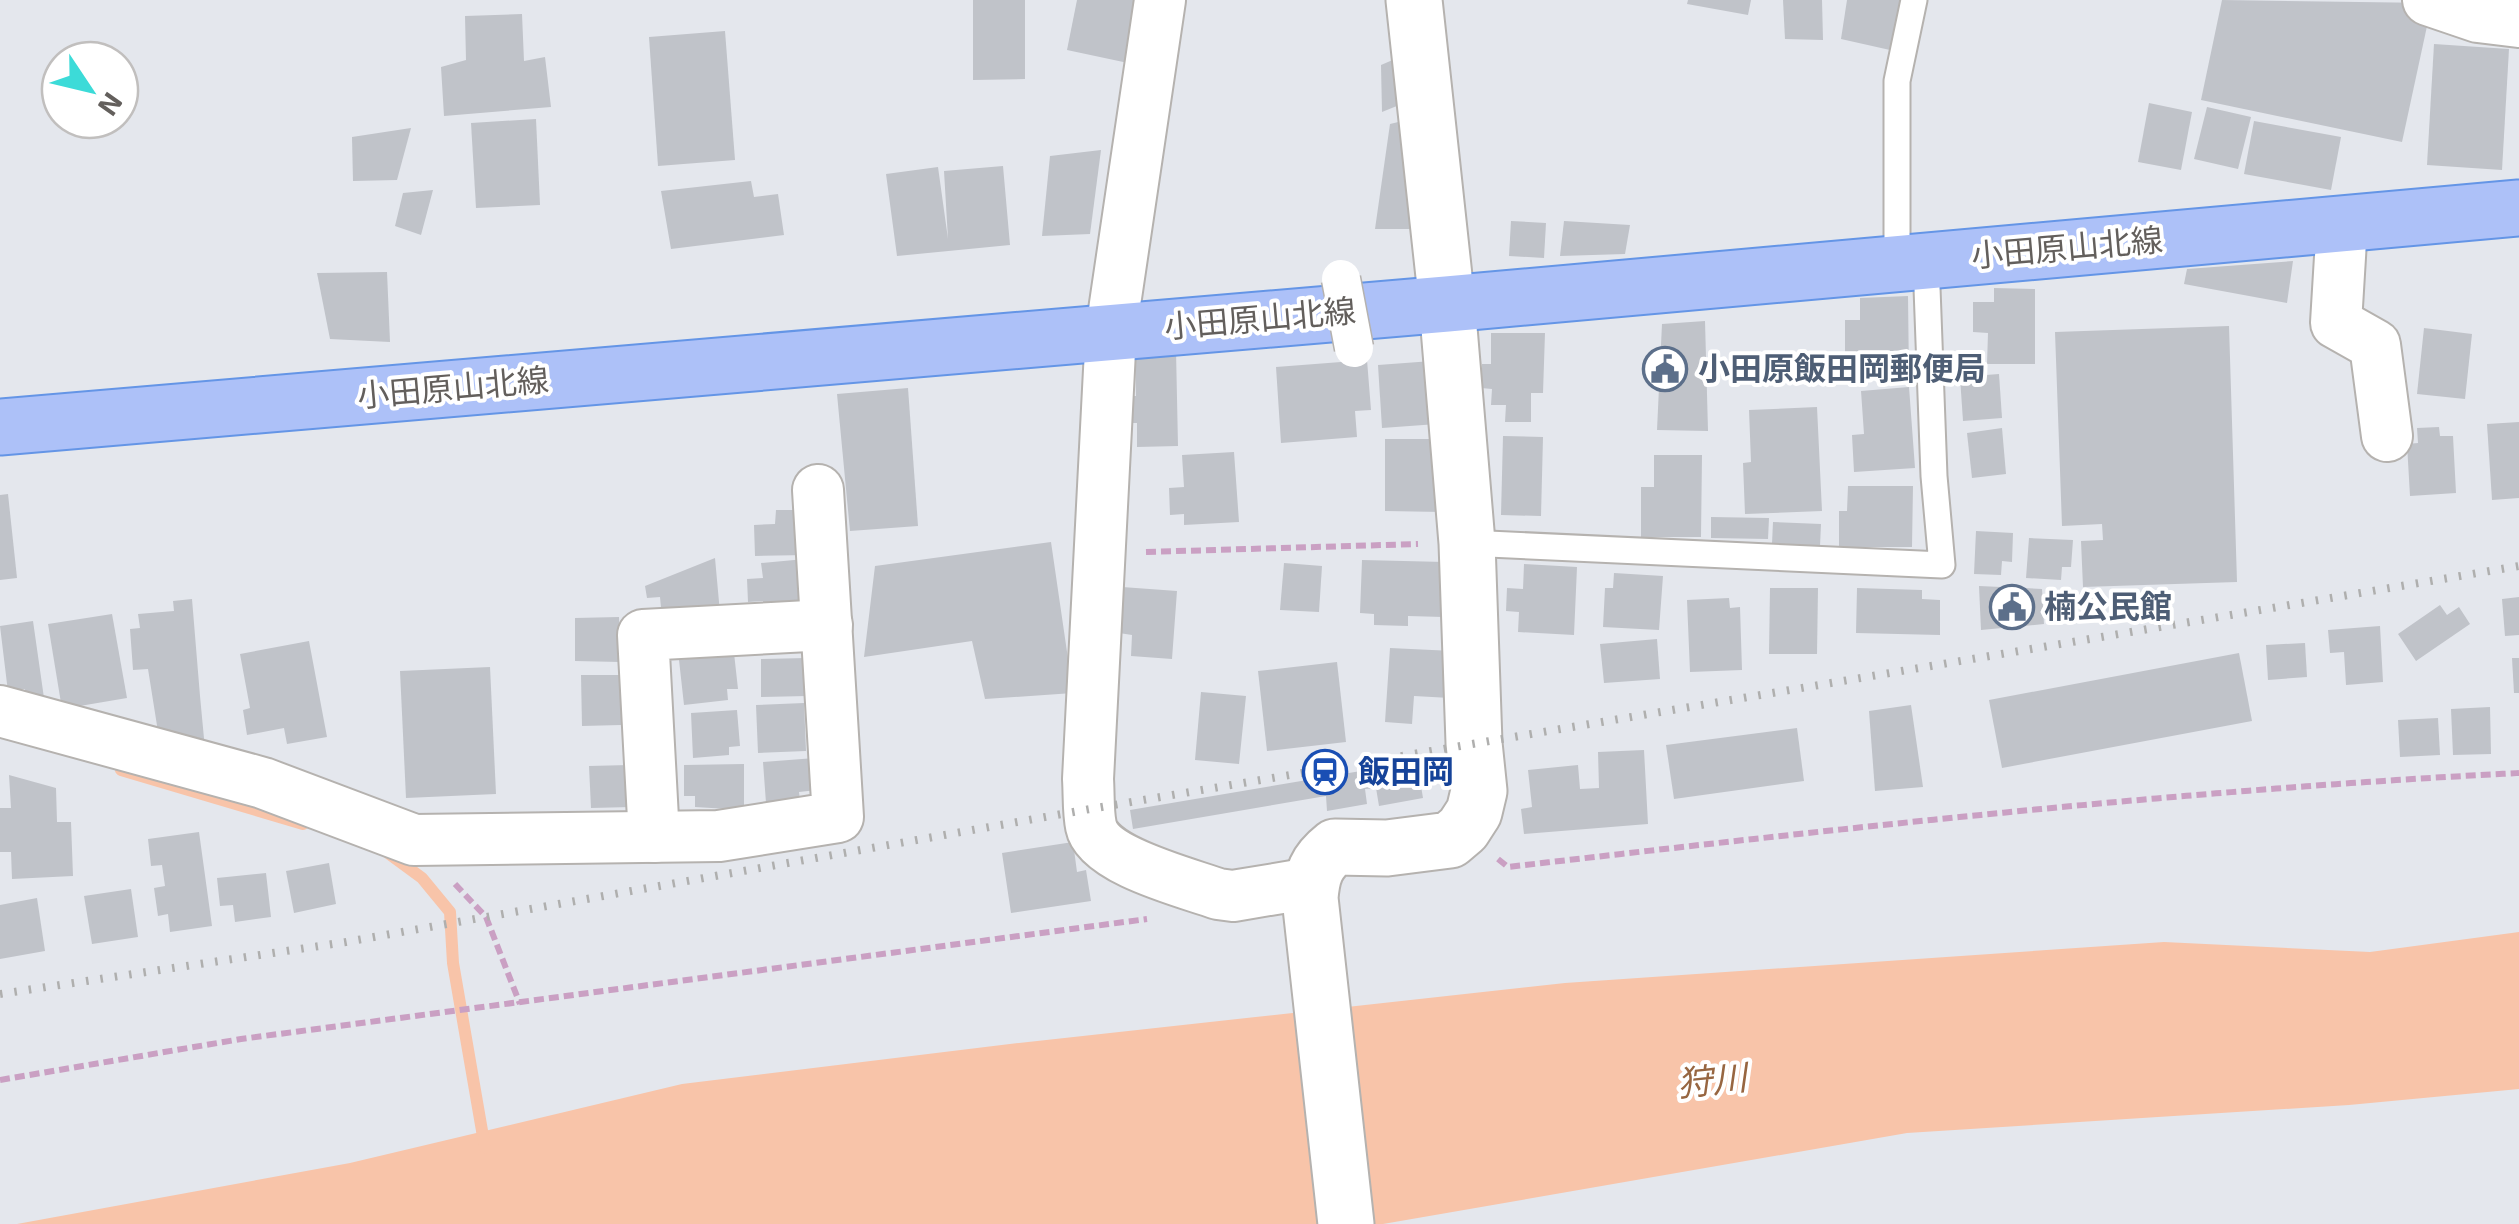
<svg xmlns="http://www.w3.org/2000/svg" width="2519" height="1224" viewBox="0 0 2519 1224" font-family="'Exo 2','Noto Sans JP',sans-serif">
	<rect width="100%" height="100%" fill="#e4e7ed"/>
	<path fill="#f8c4a9" d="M2519,932V1089L2349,1105L1907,1133L1383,1224H17L350,1163L682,1084L1019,1043L1565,983L2164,942L2370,952Z"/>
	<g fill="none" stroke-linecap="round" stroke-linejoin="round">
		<g stroke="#f8c4a9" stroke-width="12">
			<path d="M121,770L303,824"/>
			<path d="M388,853L422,878L450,912L453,963L485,1148"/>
		</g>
	</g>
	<g fill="#c0c3c9">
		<path d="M973,0H1025V79L973,80Z"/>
		<path d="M1077,0H1141L1128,63L1067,50Z"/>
		<path d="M1688,0H1751L1748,15L1687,4Z"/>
		<path d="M1783,0H1822L1823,40L1785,39Z"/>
		<path d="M1847,0H1903L1890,50L1841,39Z"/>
		<path d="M2222,0L2432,3L2402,142L2201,100Z"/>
		<path d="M522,14L524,61L545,57L551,107L444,116L441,67L466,60L465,16Z"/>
		<path d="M725,31L735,160L658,166L649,37Z"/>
		<path d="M2434,44L2509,49L2502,170L2427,165Z"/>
		<path d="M1402,56L1414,99L1382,112L1381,65Z"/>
		<path d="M2149,103L2192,112L2181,170L2138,162Z"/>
		<path d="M2207,107L2251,117L2238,169L2194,159Z"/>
		<path d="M1419,117L1428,229H1375L1390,124Z"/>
		<path d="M536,119L540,205L476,208L471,123Z"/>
		<path d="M2254,121L2341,137L2331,190L2244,174Z"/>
		<path d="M411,128L397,180L353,181L352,137Z"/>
		<path d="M1101,150L1090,234L1042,236L1050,156Z"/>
		<path d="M1003,166L1010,245L897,256L886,174L938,167L948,239L944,171Z"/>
		<path d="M751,181L754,197L778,194L784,235L671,249L661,191Z"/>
		<path d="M433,190L421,235L395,226L403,193Z"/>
		<path d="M1511,221L1546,223L1544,258L1509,256Z"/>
		<path d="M1564,221L1630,225L1625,254L1560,256Z"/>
		<path d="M2293,261L2287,303L2184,284L2187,269Z"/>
		<path d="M387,272L390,342L330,339L317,273Z"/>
		<path d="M1994,288L2035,289V364H1987L1988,333L1973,332V302H1994Z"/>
		<path d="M1908,296L1909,378L1856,379V364L1845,365V320H1860V298Z"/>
		<path d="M1705,321L1708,431L1657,430L1662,324Z"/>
		<path d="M2229,326L2237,582L2083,587L2081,541L2103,540L2102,524L2062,526L2055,332Z"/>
		<path d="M2424,328L2472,334L2465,399L2417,394Z"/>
		<path d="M1491,333H1545L1543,393H1531V422H1505L1506,405H1491L1492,389L1481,388L1482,364H1491Z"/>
		<path d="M1176,350L1178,446L1137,447V423H1126L1125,396H1136L1135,351Z"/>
		<path d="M1367,360L1371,410L1355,411L1357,437L1281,443L1276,367Z"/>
		<path d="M1432,361L1437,424L1382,428L1378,365Z"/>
		<path d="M1999,374L2002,418L1963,421L1960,377Z"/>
		<path d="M1909,387L1915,468L1854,472L1852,435L1864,434L1861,391Z"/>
		<path d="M908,388L918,526L850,531L837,394Z"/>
		<path d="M1817,407L1822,511L1745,514L1743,463L1751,462L1749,410Z"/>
		<path d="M2519,422V498L2492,500L2487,424Z"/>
		<path d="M2439,427L2440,436H2453L2456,493L2410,496L2407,444L2418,443L2417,428Z"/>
		<path d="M2002,428L2006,474L1972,478L1967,433Z"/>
		<path d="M1503,436L1543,437L1541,516L1501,515Z"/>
		<path d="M1385,439H1442V512L1385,511Z"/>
		<path d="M1234,452L1239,522L1184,525V514L1170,515L1169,488L1184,487L1182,455Z"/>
		<path d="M1654,455H1702L1701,537H1641V487H1654Z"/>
		<path d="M1848,486H1913L1912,547H1839V511H1847Z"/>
		<path d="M8,494L17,578L0,580V495Z"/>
		<path d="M776,510H805L807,555L755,556L754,525L775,524Z"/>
		<path d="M1711,517L1769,518L1768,539L1711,538Z"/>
		<path d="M1773,522L1821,524L1820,546L1772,544Z"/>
		<path d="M1976,531L2013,533L2012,562L2002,561L2001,575L1974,574Z"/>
		<path d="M2029,538L2073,540L2071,567H2062L2061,580L2026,578Z"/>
		<path d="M1051,542L1073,693L985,699L972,641L864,657L875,566Z"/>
		<path d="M715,558L720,613L662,618L660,597L647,598L645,586Z"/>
		<path d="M805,559L809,606L764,610L763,601L748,602L747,579L763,578L761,563Z"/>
		<path d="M1362,560L1445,562L1443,617L1408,616V626L1374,625V614L1360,613Z"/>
		<path d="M1284,563L1322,566L1319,612L1280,610Z"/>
		<path d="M1524,564L1577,567L1574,635L1518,632L1519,612L1506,611L1507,588L1523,589Z"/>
		<path d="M1614,573L1663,576L1659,630L1603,627L1605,588H1613Z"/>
		<path d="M1979,586L2042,589L2044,624L1981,630Z"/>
		<path d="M1122,587L1177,591L1172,659L1131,656L1132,635L1119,633Z"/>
		<path d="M1770,588H1818L1817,654H1769Z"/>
		<path d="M1857,588L1922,590V599L1940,600V635L1856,633Z"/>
		<path d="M2066,595L2068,615L2052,617L2050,597Z"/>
		<path d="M2519,597V635L2505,636L2502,599Z"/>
		<path d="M1729,598L1730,608L1740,607L1742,670L1690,672L1687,600Z"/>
		<path d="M192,599L200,696L205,749L159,738L148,669L133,670L130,629L140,628L138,614L174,611L173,601Z"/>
		<path d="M2440,605L2447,615L2459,607L2470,624L2416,661L2398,634Z"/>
		<path d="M112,614L127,698L62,709L48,624Z"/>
		<path d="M619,617L620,662L575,661V618Z"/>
		<path d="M33,621L44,698L26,701L25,689L8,692L0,626Z"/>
		<path d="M2380,626L2383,682L2346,685L2344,652L2330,653L2328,630Z"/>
		<path d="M1657,639L1660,679L1604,683L1600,644Z"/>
		<path d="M309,641L327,737L287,744L284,728L247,735L243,710L250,708L240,654Z"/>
		<path d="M2305,643L2307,677L2268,680L2266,645Z"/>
		<path d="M1390,648L1453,651L1450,698L1414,696L1412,724L1385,722Z"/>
		<path d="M734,653L738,689H727L728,700L684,705L679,660Z"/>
		<path d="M2239,653L2252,721L2002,768L1989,700Z"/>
		<path d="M806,658L807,696L761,697V659Z"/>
		<path d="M2512,658H2519V693H2514Z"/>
		<path d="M1337,662L1346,742L1267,751L1258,671Z"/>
		<path d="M490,667L496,794L406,798L400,671Z"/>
		<path d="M581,675H621V725L582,726Z"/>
		<path d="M1201,692L1246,696L1239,764L1195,760Z"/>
		<path d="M804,703L806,751L758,753L756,705Z"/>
		<path d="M1911,705L1923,787L1875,791L1869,711Z"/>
		<path d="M2490,707L2491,754L2453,755L2451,709Z"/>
		<path d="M737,710L740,746L729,747V755L693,758L691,713Z"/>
		<path d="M2438,718L2440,755L2400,757L2398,720Z"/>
		<path d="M1797,728L1804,781L1674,799L1666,745Z"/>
		<path d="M1644,750L1648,824L1524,834L1521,809L1532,807L1528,770L1578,765L1580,789L1599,788L1598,752Z"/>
		<path d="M1444,757L1447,776L1420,780L1423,798L1379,806L1376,788L1365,789L1367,804L1327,811L1326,796L1133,829L1130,810Z"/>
		<path d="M815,758L817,790L799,792L800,801L766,803L763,762Z"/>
		<path d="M744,764V810L695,807V796H684V765Z"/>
		<path d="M629,765L631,807L591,808L589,766Z"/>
		<path d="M9,775L56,788L57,822H71L73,876L12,879L11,852H0V808H11Z"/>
		<path d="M199,832L212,926L170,932L168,914L158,916L154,888L165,886L162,865L151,866L148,839Z"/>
		<path d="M1073,842L1077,872L1086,870L1091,901L1011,913L1002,853Z"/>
		<path d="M329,863L336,904L294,913L286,871Z"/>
		<path d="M266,873L271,917L235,922L233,905L220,906L217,878Z"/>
		<path d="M131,889L138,937L92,944L84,896Z"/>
		<path d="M37,898L45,951L0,959V905Z"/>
	</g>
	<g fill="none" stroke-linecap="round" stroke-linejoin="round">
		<defs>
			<g id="service">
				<path d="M1897,263V81L1914,0"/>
				<path d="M1467,543L1942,565L1934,476L1926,261"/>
			</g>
			<g id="minor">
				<path d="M1160,0L1111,331L1088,779C1089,794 1088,812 1091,826C1098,861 1188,883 1218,894L1233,896L1311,883"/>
				<path d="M2428,0L2478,17L2519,22"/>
				<path d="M2342,224L2336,323L2375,345L2387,436"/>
				<path d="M0,711L263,783L414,840L719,836L838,817L818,490"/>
				<path d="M654,837L643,635L827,625"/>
			</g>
			<path id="tertiary" d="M1346,1224L1310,898C1312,874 1316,862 1335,847L1387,848L1450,840L1463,829L1474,812L1479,791L1474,743L1467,543L1447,304L1414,0"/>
			<path id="primary" d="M0,427L1447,304L2519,208"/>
		</defs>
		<use href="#service" stroke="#b5b2af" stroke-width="29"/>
		<use href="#minor" stroke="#b5b2af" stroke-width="54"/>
		<use href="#tertiary" stroke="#b5b2af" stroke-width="59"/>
		<use href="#primary" stroke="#6495e6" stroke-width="59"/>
		<g stroke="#caa0c3" stroke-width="6" stroke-dasharray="10 5" stroke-linecap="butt">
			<path d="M1146,552L1418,544"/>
			<path d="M1498,859L1508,867C1844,828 2181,790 2519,773"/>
			<path d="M455,884L486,917L520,1004"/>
			<path d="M0,1080L241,1039L1147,919"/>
		</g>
		<use href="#service" stroke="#fff" stroke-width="25"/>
		<use href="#minor" stroke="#fff" stroke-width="50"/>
		<use href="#tertiary" stroke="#fff" stroke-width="55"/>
		<use href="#primary" stroke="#adc1f8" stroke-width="55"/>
		<path stroke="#afafae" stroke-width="8" stroke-dasharray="2.5 12" stroke-linecap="butt" d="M0,994L346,942L1090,809L2519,566"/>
		<defs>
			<path id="pedestrian-bridge" d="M1341,279L1354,348"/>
		</defs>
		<use href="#pedestrian-bridge" stroke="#b5b2af" stroke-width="41" stroke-linecap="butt"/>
		<use href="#pedestrian-bridge" stroke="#fff" stroke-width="38"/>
	</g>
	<defs>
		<symbol id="civic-ring" viewBox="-11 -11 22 22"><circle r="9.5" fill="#fff" stroke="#5c6f8a" stroke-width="1.5"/><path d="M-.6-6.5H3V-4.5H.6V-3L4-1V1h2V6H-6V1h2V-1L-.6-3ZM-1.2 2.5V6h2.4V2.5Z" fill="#5c6f8a"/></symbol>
		<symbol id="station-ring" viewBox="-11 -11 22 22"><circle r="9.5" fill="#fff" stroke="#1a4fb4" stroke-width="1.5"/><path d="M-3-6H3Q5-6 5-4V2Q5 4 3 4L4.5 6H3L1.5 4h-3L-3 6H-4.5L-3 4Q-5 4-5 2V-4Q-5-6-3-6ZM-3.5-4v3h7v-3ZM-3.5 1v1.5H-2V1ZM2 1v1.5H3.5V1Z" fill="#1a4fb4"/></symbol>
	</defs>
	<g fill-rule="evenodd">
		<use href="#civic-ring" x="1640" y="344" width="50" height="50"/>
		<use href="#civic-ring" x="1987" y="582" width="50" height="50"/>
		<use href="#station-ring" x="1300" y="747" width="50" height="50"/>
	</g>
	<g text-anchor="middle" stroke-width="8" stroke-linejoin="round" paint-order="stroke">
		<g font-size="32" fill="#635f5c" stroke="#fff">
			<text transform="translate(2067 248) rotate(-5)" y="11">小田原山北線</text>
			<text transform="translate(1260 319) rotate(-5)" y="11">小田原山北線</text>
			<text transform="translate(453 388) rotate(-5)" y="11">小田原山北線</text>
		</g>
		<g font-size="32" font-weight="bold" fill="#4e5e75" stroke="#fff" text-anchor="start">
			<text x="1698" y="380">小田原飯田岡郵便局</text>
			<text x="2044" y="618">楠公民館</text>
		</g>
		<g font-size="32" font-weight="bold" fill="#164399" stroke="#fff" text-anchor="start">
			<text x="1358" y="783">飯田岡</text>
		</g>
		<g font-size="35" font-style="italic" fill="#976641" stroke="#fff">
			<text transform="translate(1712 1081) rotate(-6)" y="12">狩川</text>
		</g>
	</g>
	<g transform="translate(90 90) rotate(125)"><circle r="48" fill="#ffffff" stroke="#c1bfbe" stroke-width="2.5"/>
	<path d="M0-8L18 38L0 25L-18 38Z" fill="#3cdbd8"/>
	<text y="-15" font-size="28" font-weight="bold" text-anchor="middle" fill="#635f5c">N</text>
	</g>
</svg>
